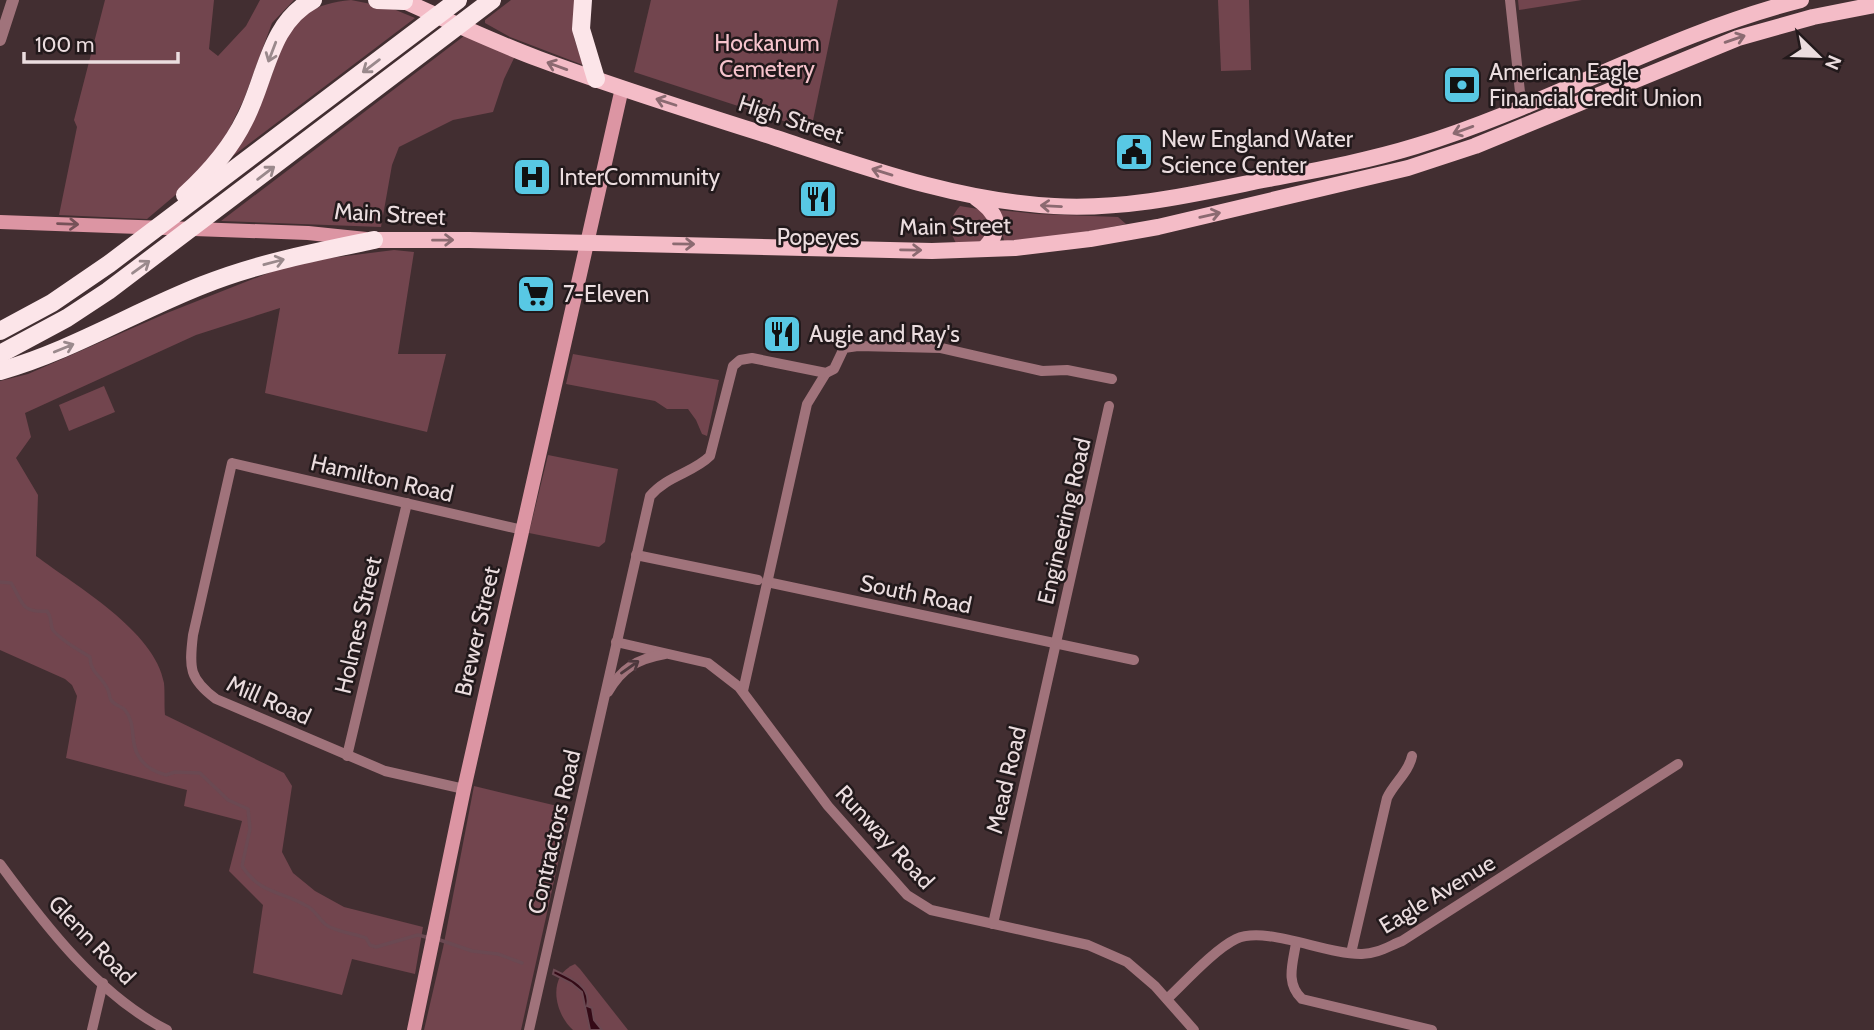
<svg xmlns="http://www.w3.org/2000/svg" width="1874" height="1030" viewBox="0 0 1874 1030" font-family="Cabin,sans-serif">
	<rect width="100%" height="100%" fill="#422e31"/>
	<g fill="#72454e">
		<path d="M105,0H214L209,49L218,56L246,26L260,0H294L272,23L244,99L220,148L192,181L147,219L59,215L77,127L74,120Z"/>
		<path d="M351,0L391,8L415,18L225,162C236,144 249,126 259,106C286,54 276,7 351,0Z"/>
		<path d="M511,0H577L573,25L574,38L583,65L510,37L485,23V20Z"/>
		<path d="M651,0H838L811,130L634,72Z"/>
		<path d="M1218,0H1249L1251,70L1221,71Z"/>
		<path d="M1518,0H1582L1519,10Z"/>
		<path d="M464,36L515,56L504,79L493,112L453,120L399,147L392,165L381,227L221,221Z"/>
		<path d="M960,206L978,209L988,216L990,230L980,242L957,245C948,229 948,220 960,206Z"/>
		<path d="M998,210L1037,214L1118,217L1126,224L1071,235L1004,241Z"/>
		<path d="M394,250L414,252L398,354H446L427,432L265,393L280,308L196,335L25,413L31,437L16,458L38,495L36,556C76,586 155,631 164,683C165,693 164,705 165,715L284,773L292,786L282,852L293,873L315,891L344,907L423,927L415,974L352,959L342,995L253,973L263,905L229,871L242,821L184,806L187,790L66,758L77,696L72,685L65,679L0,650V381L28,374L167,313L281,268L330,258Z"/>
		<path d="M573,354L719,380L707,436L702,434L696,420L688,409H667L655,401L566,384Z"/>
		<path d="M104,386L115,412L69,431L59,405Z"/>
		<path d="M548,455L618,469L605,542L599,547L529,533Z"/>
		<path d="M474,786L570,809L521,1030H424L443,948Z"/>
		<path d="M575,964L580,969L628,1030H573C555,1014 546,976 575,964Z"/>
	</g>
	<path fill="#340a16" stroke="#6b4952" stroke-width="2" d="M554,970C569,977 592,986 587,1006L592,1008L594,1020L602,1030H590L582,992L571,983L553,974Z"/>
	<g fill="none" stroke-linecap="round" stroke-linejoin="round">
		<g stroke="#6b4952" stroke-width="3.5">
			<path d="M0,582L11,583C23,602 20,613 47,611C52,618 50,620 52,628C55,637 82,652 90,657C90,673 102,676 108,690C109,692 110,699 111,700C114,705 121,706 125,710C137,725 129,742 139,757C145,767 155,772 166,775L175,772L200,773L228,800L248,809L250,829L242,866C259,893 280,891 305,905C315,909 317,917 325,924C334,932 354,933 366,938L370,945L376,947L418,935L430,938"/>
			<path d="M437,939L472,951L498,954L522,963"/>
		</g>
		<g stroke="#a0737b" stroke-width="10">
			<path d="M1510,0L1520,92L1528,108"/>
			<path d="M636,555L758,580"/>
			<path d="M767,582L1134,660"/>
			<path d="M616,642L708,663L739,687L828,806L907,895L931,910L1088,945L1127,962L1155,986L1194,1030"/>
			<path d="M743,691L807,404L826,373"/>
			<path d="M608,692C622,668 637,659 665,654"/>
			<path d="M347,756L407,503"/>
			<path d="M464,789L385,771L216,699C189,679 189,668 193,635L232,463L523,530"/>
			<path d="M0,864C44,924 99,996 167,1030"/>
			<path d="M993,924L1109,406"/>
			<path d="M1296,943C1293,963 1285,983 1302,999L1432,1030"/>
			<path d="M1351,953L1387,798C1394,783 1409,772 1412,756"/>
			<path d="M1167,999C1185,982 1215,949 1236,939C1266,925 1326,955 1362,954C1377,954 1389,946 1402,941L1678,764"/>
			<path d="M92,1030L103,983"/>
			<path d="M529,1030L650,496C668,475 693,473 710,456L733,366L740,360L752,358L826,373L834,369L844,348L858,346L941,348L1042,371L1067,370L1112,379"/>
		</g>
		<path stroke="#a0737b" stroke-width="12" d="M0,40L13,0"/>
		<g stroke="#dc95a3" stroke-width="14">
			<path d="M0,222L308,233L366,239"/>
			<path d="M414,1030L464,789L622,88"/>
		</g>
		<g stroke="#f4bcc7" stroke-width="16">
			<path d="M404,1C449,21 493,42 539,59C617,88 697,113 776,138C867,168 958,201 1054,206C1124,210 1190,195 1258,181C1311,171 1364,162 1416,146C1547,106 1667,34 1801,0"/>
			<path d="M976,198C998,213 1004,228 984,249"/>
			<path d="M374,240H469L932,251L1015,248L1090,239L1158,227L1408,168L1475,146L1738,38L1813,17L1874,5"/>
		</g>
		<g stroke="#fce5e9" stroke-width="18">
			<path d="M377,0L404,1"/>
			<path d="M583,0L581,29L596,79"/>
			<path d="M185,195C209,173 231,148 245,119C266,79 269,23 313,0"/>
			<path d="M0,331L52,303L109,264L458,0"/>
			<path d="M0,354L67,318L108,291L492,0"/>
			<path d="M0,371C71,351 134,312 203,285C258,263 316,252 374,240"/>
		</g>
	</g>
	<defs><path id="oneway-shaft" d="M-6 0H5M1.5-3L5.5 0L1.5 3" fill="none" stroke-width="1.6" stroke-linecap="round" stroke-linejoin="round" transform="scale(1.75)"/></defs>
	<g stroke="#8b6a71">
		<use href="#oneway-shaft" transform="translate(1735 39) rotate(-19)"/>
		<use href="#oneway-shaft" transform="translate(557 66) rotate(-160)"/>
		<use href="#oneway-shaft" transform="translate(666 102) rotate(-162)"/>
		<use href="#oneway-shaft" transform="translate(1463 130) rotate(160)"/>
		<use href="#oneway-shaft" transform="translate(882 172) rotate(-163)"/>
		<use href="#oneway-shaft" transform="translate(1051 206) rotate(-177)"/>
		<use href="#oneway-shaft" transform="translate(1210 215) rotate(-13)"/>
		<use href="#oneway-shaft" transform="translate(443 240) rotate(-1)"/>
		<use href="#oneway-shaft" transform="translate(684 244) rotate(1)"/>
		<use href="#oneway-shaft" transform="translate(911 250) rotate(1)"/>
	</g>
	<g stroke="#9a898c">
		<use href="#oneway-shaft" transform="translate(272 52) rotate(111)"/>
		<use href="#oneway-shaft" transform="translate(371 66) rotate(143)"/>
		<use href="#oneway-shaft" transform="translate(266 173) rotate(-37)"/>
		<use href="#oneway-shaft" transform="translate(274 262) rotate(-15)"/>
		<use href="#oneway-shaft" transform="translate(141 267) rotate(-36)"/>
		<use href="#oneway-shaft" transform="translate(64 348) rotate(-22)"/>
	</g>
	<use stroke="#765158" href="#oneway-shaft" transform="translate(68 224) rotate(2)"/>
	<use stroke="#4e383d" href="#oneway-shaft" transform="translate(630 667) rotate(-35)"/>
	<defs>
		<symbol id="bank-square" viewBox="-11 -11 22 22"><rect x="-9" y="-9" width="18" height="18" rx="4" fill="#58c8e4" stroke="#22191b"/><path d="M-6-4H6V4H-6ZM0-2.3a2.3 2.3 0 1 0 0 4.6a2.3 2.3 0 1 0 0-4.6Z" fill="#111"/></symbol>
		<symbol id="civic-square" viewBox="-11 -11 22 22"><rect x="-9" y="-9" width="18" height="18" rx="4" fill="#58c8e4" stroke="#22191b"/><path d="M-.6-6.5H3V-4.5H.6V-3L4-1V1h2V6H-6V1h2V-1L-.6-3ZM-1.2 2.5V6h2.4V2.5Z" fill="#111"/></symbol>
		<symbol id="hospital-square" viewBox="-11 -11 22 22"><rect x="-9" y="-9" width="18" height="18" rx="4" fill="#58c8e4" stroke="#22191b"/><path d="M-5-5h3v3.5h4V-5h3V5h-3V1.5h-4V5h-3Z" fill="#111"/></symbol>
		<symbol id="restaurant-square" viewBox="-11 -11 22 22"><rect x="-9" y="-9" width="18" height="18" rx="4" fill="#58c8e4" stroke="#22191b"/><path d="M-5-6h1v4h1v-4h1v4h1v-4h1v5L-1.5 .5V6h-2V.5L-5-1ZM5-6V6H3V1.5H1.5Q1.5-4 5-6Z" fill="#111"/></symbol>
		<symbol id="supermarket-square" viewBox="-11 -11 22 22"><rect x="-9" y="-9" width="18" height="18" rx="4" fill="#58c8e4" stroke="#22191b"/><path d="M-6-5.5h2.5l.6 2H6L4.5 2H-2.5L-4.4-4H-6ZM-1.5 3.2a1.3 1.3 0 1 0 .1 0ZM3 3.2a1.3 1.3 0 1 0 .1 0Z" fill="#111"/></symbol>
	</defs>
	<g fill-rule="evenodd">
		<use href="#bank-square" x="1440" y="63" width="44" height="44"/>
		<use href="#civic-square" x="1112" y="130" width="44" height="44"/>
		<use href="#hospital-square" x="510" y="155" width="44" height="44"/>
		<use href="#restaurant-square" x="796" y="177" width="44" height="44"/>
		<use href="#supermarket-square" x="514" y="272" width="44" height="44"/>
		<use href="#restaurant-square" x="760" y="312" width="44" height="44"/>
	</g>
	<g text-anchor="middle" stroke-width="5" stroke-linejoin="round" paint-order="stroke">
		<g font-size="23" fill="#f6c3cc" stroke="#22191b">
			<text x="767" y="51">Hockanum<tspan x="767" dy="26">Cemetery</tspan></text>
		</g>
		<g font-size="23" fill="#ebdddf" stroke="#22191b" text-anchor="start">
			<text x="1489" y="80">American Eagle<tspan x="1489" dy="26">Financial Credit Union</tspan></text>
			<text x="1161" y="147">New England Water<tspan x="1161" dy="26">Science Center</tspan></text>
			<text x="559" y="185">InterCommunity</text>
			<text x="818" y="245" text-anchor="middle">Popeyes</text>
			<text x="563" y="302">7-Eleven</text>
			<text x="809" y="342">Augie and Ray's</text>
		</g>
		<g font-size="23" fill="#ebdddf" stroke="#22191b">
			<text transform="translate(791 119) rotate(18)" y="8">High Street</text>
			<text transform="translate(390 214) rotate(3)" y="8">Main Street</text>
			<text transform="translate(955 226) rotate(-1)" y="8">Main Street</text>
			<text transform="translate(382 478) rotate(13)" y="8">Hamilton Road</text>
			<text transform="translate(1064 521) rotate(-77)" y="8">Engineering Road</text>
			<text transform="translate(916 594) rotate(12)" y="8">South Road</text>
			<text transform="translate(358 625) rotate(-77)" y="8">Holmes Street</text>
			<text transform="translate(477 631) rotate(-77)" y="8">Brewer Street</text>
			<text transform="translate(269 700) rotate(24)" y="8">Mill Road</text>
			<text transform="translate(1006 780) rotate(-77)" y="8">Mead Road</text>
			<text transform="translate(554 832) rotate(-77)" y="8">Contractors Road</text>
			<text transform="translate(885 837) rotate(47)" y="8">Runway Road</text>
			<text transform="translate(1437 894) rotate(-31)" y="8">Eagle Avenue</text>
			<text transform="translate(92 940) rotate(46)" y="8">Glenn Road</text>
		</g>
	</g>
	<g transform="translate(1818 56) rotate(113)" stroke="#22191b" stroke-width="5" paint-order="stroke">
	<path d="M0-5L12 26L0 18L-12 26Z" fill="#ebdddf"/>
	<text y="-10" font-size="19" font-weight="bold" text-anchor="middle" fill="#ebdddf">N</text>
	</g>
	<path d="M24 52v10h154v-10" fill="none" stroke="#ebdddf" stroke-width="3.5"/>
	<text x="35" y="52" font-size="21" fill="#ebdddf" stroke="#22191b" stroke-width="5" paint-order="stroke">100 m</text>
</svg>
